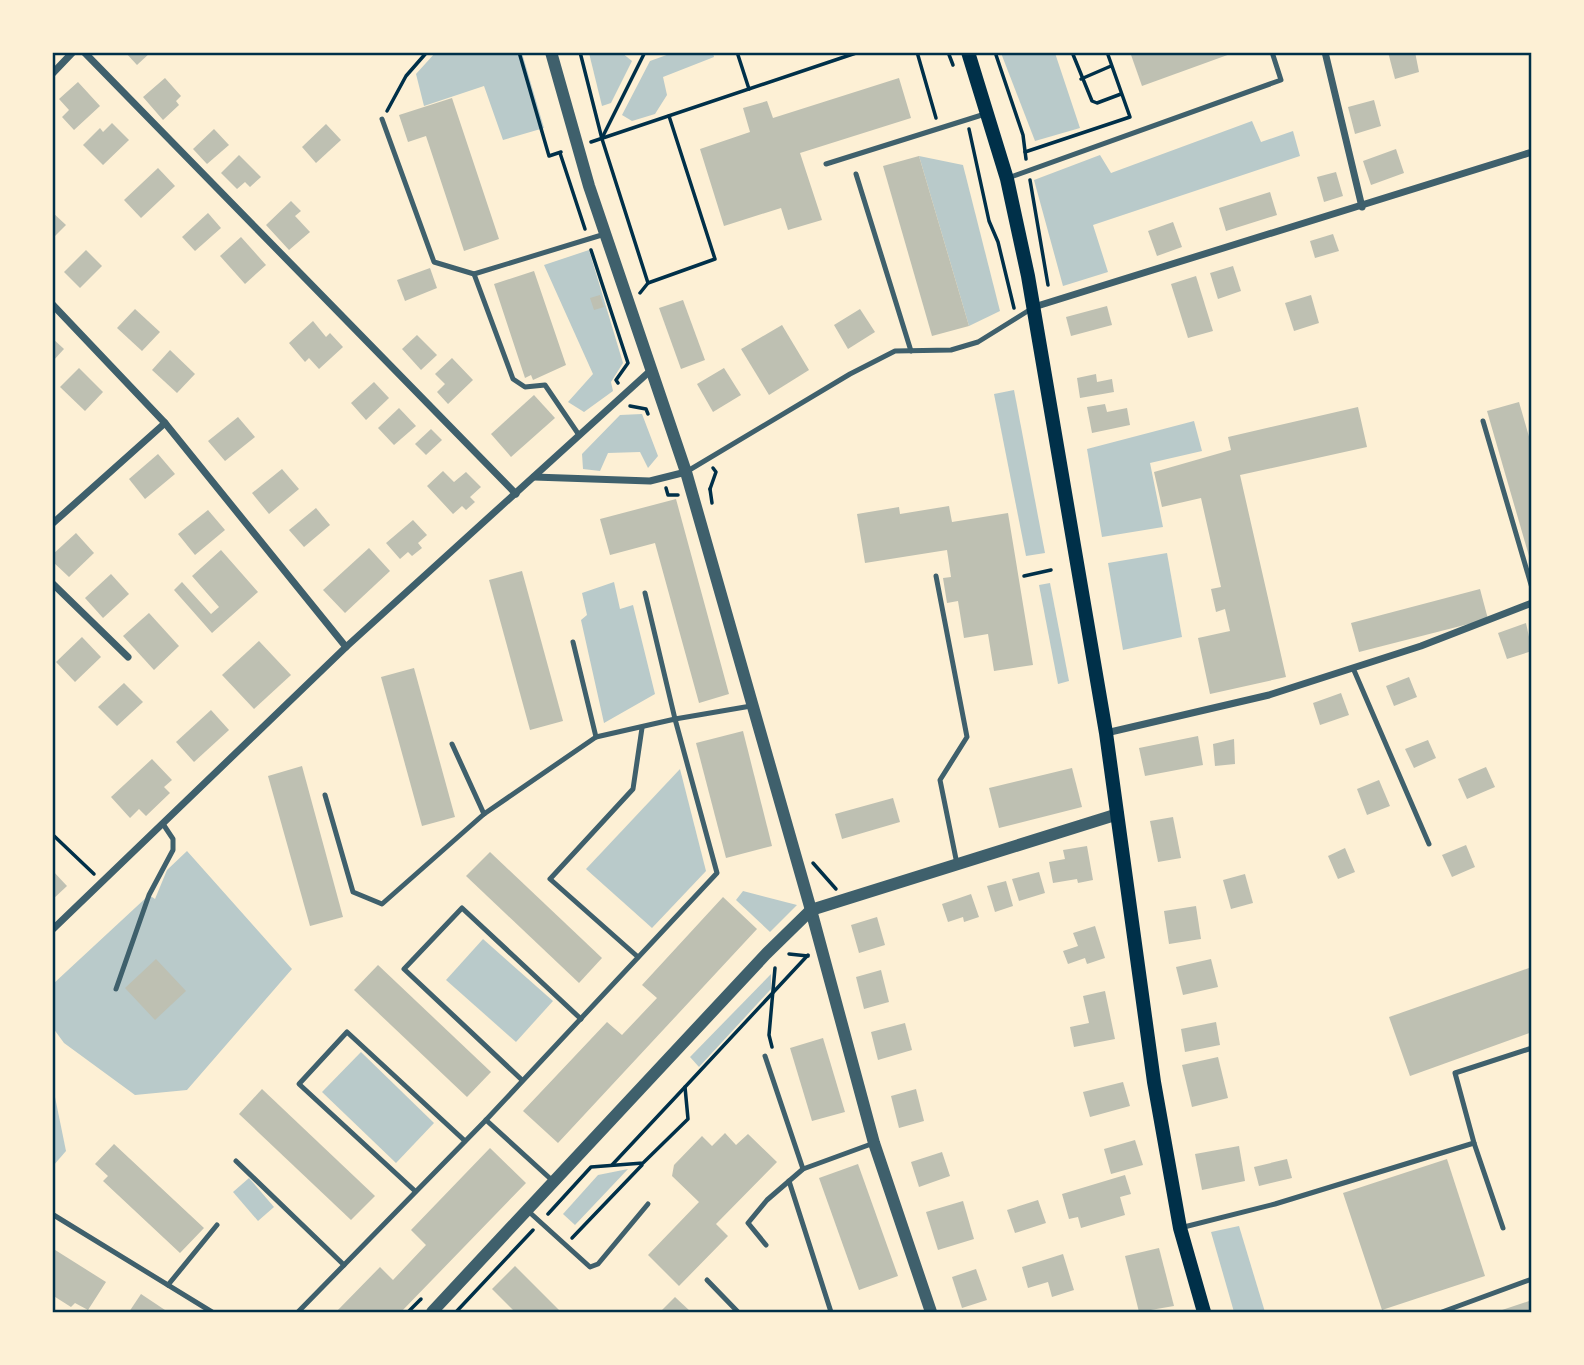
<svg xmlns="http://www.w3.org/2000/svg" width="1584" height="1365" viewBox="0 0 1584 1365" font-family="'Fira Sans',sans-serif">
	<rect width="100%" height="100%" fill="#fdf0d5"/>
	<g fill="#b9caca">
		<path d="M675,52L713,53L714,57L663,77L667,95L655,114L632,121L622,115L650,61Z"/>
		<path d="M435,53H522L544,128L503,140L484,86L424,106L416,74Z"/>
		<path d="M589,53H622L632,61L611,103L602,106Z"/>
		<path d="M1001,53H1055L1080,128L1035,141Z"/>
		<path d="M1252,121L1261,142L1293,131L1300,156L1093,225L1108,272L1063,286L1034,180L1100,155L1111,173Z"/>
		<path d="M919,156L963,165L1000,311L969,326Z"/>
		<path d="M589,250L623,363L611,382L613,391L584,412L568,402L593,374L544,265Z"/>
		<path d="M1014,390L1045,553L1026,556L994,394Z"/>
		<path d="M642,414L658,456L648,468L640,452L608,453L600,471L583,469L582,454L620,415Z"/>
		<path d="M1194,421L1202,451L1150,463L1163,527L1102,537L1087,449Z"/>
		<path d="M1167,553L1182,637L1123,650L1108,563Z"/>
		<path d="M614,582L620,609L633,605L655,694L604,723L581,620L587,615L582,593Z"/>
		<path d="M1050,583L1069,681L1058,684L1039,585Z"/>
		<path d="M680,769L706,871L652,928L586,869Z"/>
		<path d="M187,851L292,969L187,1090L135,1095L64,1043L53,1028V984L149,895L155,899L167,870Z"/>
		<path d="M743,891L797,905L770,932L736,900Z"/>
		<path d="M483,939L553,1001L516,1042L446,980Z"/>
		<path d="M771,974V989L699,1067L690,1057Z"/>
		<path d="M361,1052L434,1123L396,1163L322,1092Z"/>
		<path d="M55,1097L66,1151L53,1166L52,1100Z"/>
		<path d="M628,1169L575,1225L563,1214L598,1175Z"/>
		<path d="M249,1178L274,1207L258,1221L233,1192Z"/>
		<path d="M1239,1226L1265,1312H1234L1211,1232Z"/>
	</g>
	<g fill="#bec0b2">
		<path d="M125,52H151L137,65Z"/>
		<path d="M1130,52H1233V53L1142,86Z"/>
		<path d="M1388,52H1415L1419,72L1395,79Z"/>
		<path d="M165,78L181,96L176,101L179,105L163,120L143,97Z"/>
		<path d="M899,78L911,118L800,153L822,220L788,230L781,208L724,226L700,149L750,132L743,108L767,101L773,118Z"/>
		<path d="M78,82L100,106L74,130L62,117L69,110L59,99Z"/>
		<path d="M452,98L499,239L464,251L426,136L408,142L399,115Z"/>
		<path d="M1374,100L1381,126L1355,134L1348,107Z"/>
		<path d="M112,123L129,140L103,165L83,145L100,128L103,132Z"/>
		<path d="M326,124L341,140L316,163L302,147Z"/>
		<path d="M214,129L229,145L207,164L193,149Z"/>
		<path d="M1396,149L1404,173L1371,185L1363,161Z"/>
		<path d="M239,155L261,177L250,187L245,182L237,189L221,173Z"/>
		<path d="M919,156L969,326L932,336L883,166Z"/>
		<path d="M158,168L175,186L141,218L124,200Z"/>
		<path d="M1336,172L1343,196L1324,202L1317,177Z"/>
		<path d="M1270,192L1277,215L1226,231L1219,208Z"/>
		<path d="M291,201L301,211L295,216L310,232L289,250L266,225Z"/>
		<path d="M52,212L66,225L52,239Z"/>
		<path d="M208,213L221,228L195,251L182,237Z"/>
		<path d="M1173,222L1182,247L1157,256L1148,231Z"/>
		<path d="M1333,234L1339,251L1315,258L1310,241Z"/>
		<path d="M241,237L266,265L245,284L220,256Z"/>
		<path d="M86,250L102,266L80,288L64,272Z"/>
		<path d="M1233,266L1241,291L1218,299L1210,273Z"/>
		<path d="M430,268L437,288L405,301L397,280Z"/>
		<path d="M534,271L566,365L533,380L531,375L525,378L494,284Z"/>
		<path d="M1196,276L1213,331L1188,338L1171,284Z"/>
		<path d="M600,295L604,307L594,310L590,298Z"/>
		<path d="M1311,295L1319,323L1294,331L1285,303Z"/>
		<path d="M683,300L705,360L681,369L659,308Z"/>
		<path d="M1107,306L1112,325L1071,336L1066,317Z"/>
		<path d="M135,309L160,332L142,351L117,328Z"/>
		<path d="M860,309L875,332L848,349L834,325Z"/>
		<path d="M313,321L326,337L330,333L343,347L319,369L309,358L305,362L289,343Z"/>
		<path d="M782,325L809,370L769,395L741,349Z"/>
		<path d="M417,335L437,355L421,370L402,349Z"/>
		<path d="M52,338L64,349L52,362Z"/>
		<path d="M170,350L195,374L177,393L152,370Z"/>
		<path d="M452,358L473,380L448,404L437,392L445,384L435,374Z"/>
		<path d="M79,368L103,392L85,411L60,387Z"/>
		<path d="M724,368L741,395L713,412L697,384Z"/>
		<path d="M1096,374L1097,382L1112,379L1114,392L1080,398L1077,378Z"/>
		<path d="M374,382L389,398L366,420L351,403Z"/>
		<path d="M534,395L555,418L511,457L491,434Z"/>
		<path d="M1519,402L1532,447L1531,563L1487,411Z"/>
		<path d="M1105,404L1107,412L1127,408L1130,425L1092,433L1087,407Z"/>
		<path d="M1358,407L1367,447L1240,475L1286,677L1210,694L1198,638L1230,631L1225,609L1216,612L1211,589L1221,587L1201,498L1162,507L1154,472L1231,450L1228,437Z"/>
		<path d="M399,408L416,426L394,445L378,428Z"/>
		<path d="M238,417L255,437L225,461L208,441Z"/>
		<path d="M431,429L442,440L426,455L415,444Z"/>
		<path d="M158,454L175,474L145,499L129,479Z"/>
		<path d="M282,469L299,489L269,514L252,493Z"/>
		<path d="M443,471L454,482L466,472L481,487L470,497L475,502L466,510L462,506L453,514L427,486Z"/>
		<path d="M676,499L729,694L699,703L655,543L610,555L600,519Z"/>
		<path d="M949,506L952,522L1008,513L1033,665L994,671L988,634L964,638L958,601L947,603L943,578L951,577L947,550L865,563L857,514L899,507L900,514Z"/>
		<path d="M316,508L330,525L304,547L289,530Z"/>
		<path d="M208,510L225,530L195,555L178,534Z"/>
		<path d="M413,520L427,535L418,543L422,548L412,556L408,552L400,559L386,543Z"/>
		<path d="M76,533L94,553L69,577L52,561V555Z"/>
		<path d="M369,548L390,571L345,613L323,590Z"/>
		<path d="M221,550L258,592L212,633L174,590L182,582L211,614L219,607L192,576Z"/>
		<path d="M522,571L563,721L530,730L489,580Z"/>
		<path d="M111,574L129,594L103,618L85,598Z"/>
		<path d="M1480,589L1488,619L1359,652L1351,623Z"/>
		<path d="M149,613L179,646L154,670L123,636Z"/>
		<path d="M1526,623L1532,651L1507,659L1498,633Z"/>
		<path d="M82,637L101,657L75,682L56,662Z"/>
		<path d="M259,641L291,675L254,709L222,675Z"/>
		<path d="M414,668L455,817L422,826L381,677Z"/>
		<path d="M1409,677L1417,697L1394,706L1386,686Z"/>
		<path d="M124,683L143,702L117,726L98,707Z"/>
		<path d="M1341,693L1349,715L1320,725L1313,703Z"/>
		<path d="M211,710L229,730L194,762L176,742Z"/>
		<path d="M743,731L772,846L726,858L696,743Z"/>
		<path d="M1198,736L1203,765L1145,776L1139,748Z"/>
		<path d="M1234,739L1235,764L1215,766L1213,744Z"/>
		<path d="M1428,740L1436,758L1414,768L1405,749Z"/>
		<path d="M152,759L172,780L164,787L170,793L146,816L139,809L130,818L111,797Z"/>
		<path d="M302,766L343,917L310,926L268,776Z"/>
		<path d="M1486,767L1495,787L1467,799L1458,779Z"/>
		<path d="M1072,768L1082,807L999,828L989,788Z"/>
		<path d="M1379,780L1390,806L1367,815L1357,789Z"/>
		<path d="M893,798L900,822L842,839L835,814Z"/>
		<path d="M1173,817L1181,858L1158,862L1150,821Z"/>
		<path d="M1466,845L1475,867L1452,877L1442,855Z"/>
		<path d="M1087,846L1093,880L1078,883L1077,879L1053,883L1049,862L1065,859L1063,850Z"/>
		<path d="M1345,848L1355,872L1338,879L1328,856Z"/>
		<path d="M490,852L602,958L579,983L466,876Z"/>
		<path d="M52,870L67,886L52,900Z"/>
		<path d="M1039,872L1045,893L1019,901L1012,879Z"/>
		<path d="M1245,874L1253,903L1231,909L1223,880Z"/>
		<path d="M1006,881L1013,906L995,912L987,886Z"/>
		<path d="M971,894L979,917L964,922L963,917L948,922L942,904Z"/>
		<path d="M723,897L757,929L558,1143L523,1111L607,1022L622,1035L657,998L642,985Z"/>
		<path d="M1196,906L1201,939L1169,944L1164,911Z"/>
		<path d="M877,917L885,945L859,953L851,925Z"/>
		<path d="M1095,926L1105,958L1087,964L1085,958L1068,964L1063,951L1078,946L1073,933Z"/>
		<path d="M156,959L186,991L155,1020L125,988Z"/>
		<path d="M1211,959L1218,987L1183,995L1176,967Z"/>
		<path d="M378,965L491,1072L467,1097L354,990Z"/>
		<path d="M1532,967V1032L1410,1076L1389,1017Z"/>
		<path d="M881,970L889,1002L864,1009L856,977Z"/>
		<path d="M1105,991L1115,1039L1074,1047L1070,1027L1089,1023L1083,996Z"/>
		<path d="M1216,1022L1220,1045L1185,1052L1181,1029Z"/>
		<path d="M905,1023L912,1050L878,1060L871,1032Z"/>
		<path d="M823,1038L845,1112L812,1121L790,1048Z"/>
		<path d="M1218,1057L1228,1098L1192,1107L1182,1065Z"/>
		<path d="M1123,1082L1130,1106L1090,1117L1083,1092Z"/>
		<path d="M262,1089L375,1196L351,1220L239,1114Z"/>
		<path d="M916,1089L924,1121L899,1128L891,1096Z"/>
		<path d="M725,1133L736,1145L748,1134L777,1162L716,1224L728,1236L679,1286L648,1255L699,1202L672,1176L674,1165L702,1136L712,1146Z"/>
		<path d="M1135,1140L1143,1165L1111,1174L1104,1149Z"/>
		<path d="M114,1144L204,1228L180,1253L103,1181L108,1176L95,1164Z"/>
		<path d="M1239,1146L1245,1181L1202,1190L1195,1154Z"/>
		<path d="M490,1148L526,1183L401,1312H336L380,1267L393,1280L426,1245L411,1230Z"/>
		<path d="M942,1152L950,1176L919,1187L911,1162Z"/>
		<path d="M1287,1159L1292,1178L1259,1186L1254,1167Z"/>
		<path d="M1447,1159L1485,1276L1382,1310L1343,1193Z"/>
		<path d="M858,1164L898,1276L859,1290L819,1178Z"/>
		<path d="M1125,1175L1131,1194L1120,1197L1125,1215L1081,1228L1078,1217L1069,1219L1062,1194Z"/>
		<path d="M1038,1200L1046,1223L1015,1233L1007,1210Z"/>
		<path d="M963,1201L974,1239L938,1250L926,1212Z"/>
		<path d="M52,1248L106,1282L88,1310L75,1303L71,1307L52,1295Z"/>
		<path d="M1159,1248L1174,1306L1139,1312L1125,1256Z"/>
		<path d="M1063,1254L1074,1290L1052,1297L1048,1282L1028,1288L1022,1267Z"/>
		<path d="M515,1266L561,1312H515L492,1289Z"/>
		<path d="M976,1269L987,1300L962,1308L952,1277Z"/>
		<path d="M141,1294L168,1312H129Z"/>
		<path d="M675,1297L691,1312H660Z"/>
		<path d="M1532,1300V1312H1496Z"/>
	</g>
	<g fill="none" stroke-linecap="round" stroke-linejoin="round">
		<g stroke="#003049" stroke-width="3.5">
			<path d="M519,52L549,156L561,152"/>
			<path d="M580,52L602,139L648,283L640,293"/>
			<path d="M648,52H651"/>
			<path d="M737,52L749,89"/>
			<path d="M917,52L936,118"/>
			<path d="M948,52L953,65"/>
			<path d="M995,52L1023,135L1026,159"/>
			<path d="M1072,52L1092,101L1097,103L1121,94"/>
			<path d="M1081,79L1111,66"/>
			<path d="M387,111L406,76L427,52"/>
			<path d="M969,129L989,221L998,242L1014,308"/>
			<path d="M602,138L645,52"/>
			<path d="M591,142L859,52"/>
			<path d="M1025,152L1130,117L1107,52"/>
			<path d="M560,153L585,229"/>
			<path d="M1030,180L1048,285"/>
			<path d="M591,250L628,363L616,380L618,383"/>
			<path d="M648,283L715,259L669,116"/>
			<path d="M630,406L646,409L648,414"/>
			<path d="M666,488L668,495H678"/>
			<path d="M710,489L712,503"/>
			<path d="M710,489L716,472L713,468"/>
			<path d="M1024,576L1051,570"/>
			<path d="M52,834L94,874"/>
			<path d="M813,863L836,889"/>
			<path d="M789,954L808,956"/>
			<path d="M772,1047L769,1035L775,968"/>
			<path d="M612,1165L685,1087"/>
			<path d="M548,1214L591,1167L643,1163L688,1119L685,1087L808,955"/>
			<path d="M572,1238L642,1165"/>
			<path d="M408,1312L421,1299"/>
			<path d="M456,1312L533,1230"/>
		</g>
		<g stroke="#3f606c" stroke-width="5">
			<path d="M382,119L434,262L474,274L605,234"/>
			<path d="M826,164L985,114"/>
			<path d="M856,174L911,351"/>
			<path d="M1008,178L1281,80L1272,52"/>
			<path d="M474,274L513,379L525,387L545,385L579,435"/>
			<path d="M1483,421L1532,588"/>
			<path d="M686,472L850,374L895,351L951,350L978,342L1031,309"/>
			<path d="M936,576L967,737L940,780L957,864"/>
			<path d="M645,593L675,719L751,706"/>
			<path d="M573,642L596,737"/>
			<path d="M1353,668L1429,844"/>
			<path d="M452,744L484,814"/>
			<path d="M638,957L550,879L633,789L642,728"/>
			<path d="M116,989L149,895L173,850V839L163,824"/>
			<path d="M765,1056L803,1169"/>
			<path d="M522,1080L404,969L462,908L581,1019"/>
			<path d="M486,1120L554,1182"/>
			<path d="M1474,1143L1503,1228"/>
			<path d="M236,1161L344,1265"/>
			<path d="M789,1181L831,1312"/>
			<path d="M415,1191L299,1084L347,1032L465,1141"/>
			<path d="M527,1210L590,1267L598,1264L648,1204"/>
			<path d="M52,1214L212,1312"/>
			<path d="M1180,1228L1275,1204L1474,1143L1455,1073L1532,1048"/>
			<path d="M766,1245L748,1223L767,1200L803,1169L874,1143"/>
			<path d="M707,1280L738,1312"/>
			<path d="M168,1285L217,1225"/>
			<path d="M298,1312L486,1120L717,873L675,719L596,737L484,814L382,904L353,892L325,795"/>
			<path d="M1442,1312L1532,1279"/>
		</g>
		<g stroke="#3f606c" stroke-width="7">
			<path d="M84,52L516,494"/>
			<path d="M1325,52L1362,207"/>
			<path d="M52,74L73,52"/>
			<path d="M52,304L165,423L346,647"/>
			<path d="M1034,307L1532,152"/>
			<path d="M534,477L650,481L686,472"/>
			<path d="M52,524L165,423"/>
			<path d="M52,583L128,657"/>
			<path d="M1106,733L1269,695L1421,646L1532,603"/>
			<path d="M52,930L346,647L650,371"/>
		</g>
		<g stroke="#3f606c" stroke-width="12">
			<path d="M551,52L589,186L686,472L811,910L874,1143L931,1312"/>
			<path d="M432,1312L766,954L811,910L1118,814"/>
		</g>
		<path stroke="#003049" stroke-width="14" d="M968,52L1007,179L1028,276L1106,733L1154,1082L1180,1228L1204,1312"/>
	</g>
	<rect width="1584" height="1365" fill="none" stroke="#fdf0d5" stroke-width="108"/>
	<rect x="54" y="54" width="1476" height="1257" fill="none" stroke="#003049" stroke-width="2.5"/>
</svg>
